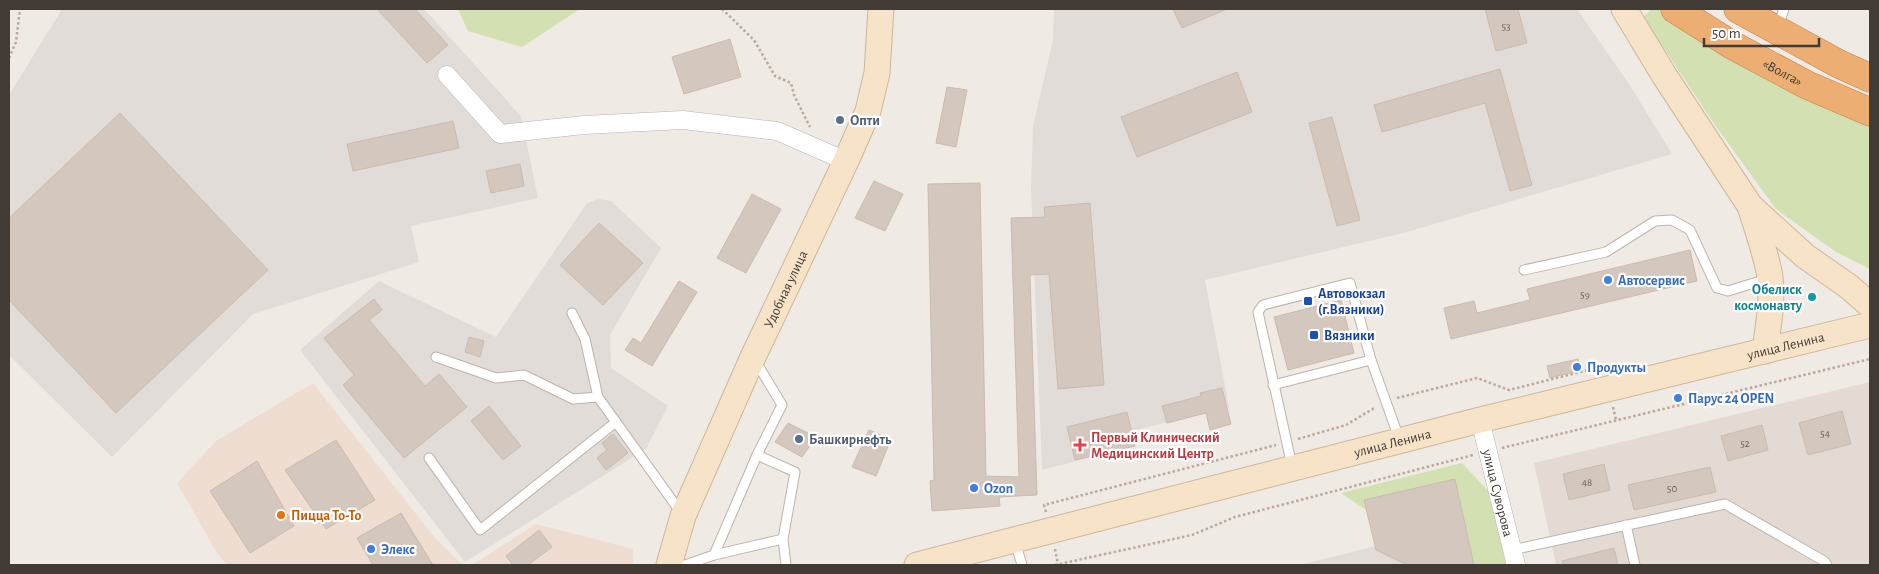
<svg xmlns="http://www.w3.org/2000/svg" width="1879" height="574" viewBox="0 0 1879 574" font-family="'Alegreya Sans',sans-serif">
	<rect width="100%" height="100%" fill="#f0eae4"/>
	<path fill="#e3dbd3" d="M1870,382V565H1556L1534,463Z"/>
	<g fill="#f0ddd1">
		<path d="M313,383L435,538L463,565H227L217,553L177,483L216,441Z"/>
		<path d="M536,524L633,549V565H472Z"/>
	</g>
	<g fill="#e2dcd9">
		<path d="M62,9H424L521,116L538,198L411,226L419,262L253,314L112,457L9,355V95Z"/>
		<path d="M1054,9H1577L1631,87L1672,154L1407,232L1205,280L1229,407L1132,431L1135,446L1042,470L1031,189L1033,126L1053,40Z"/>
		<path d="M599,199L611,201L661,248L610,335L611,368L668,406L646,449L465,562L300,350L379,281L496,337L587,203Z"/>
		<path d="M1384,544L1424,565H1300Z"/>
	</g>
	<g fill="#d3e0b1">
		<path d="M458,9H580L522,47L468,31Z"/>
		<path d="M1652,9H1658L1765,79L1870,124V269L1836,252L1776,209L1715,125L1643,17Z"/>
		<path d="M1462,463L1489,492L1506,565H1457L1412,541L1341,493Z"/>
	</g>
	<g fill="#d3c7be" stroke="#cabbaf">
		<path d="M377,9H415L448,45L427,63Z"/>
		<path d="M1173,9H1227L1182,28Z"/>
		<path d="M1485,9H1518L1527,43L1496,51Z"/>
		<path d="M730,39L741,77L684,94L672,57Z"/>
		<path d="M1500,69L1532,185L1510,191L1485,103L1382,132L1374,105Z"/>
		<path d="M1237,72L1252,112L1137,157L1121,117Z"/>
		<path d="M947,87L967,90L956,147L936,143Z"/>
		<path d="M120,113L268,270L116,413L9,300V218Z"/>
		<path d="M1332,117L1360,220L1337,226L1309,123Z"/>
		<path d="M453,121L459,148L353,171L347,144Z"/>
		<path d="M520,164L524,186L491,193L486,171Z"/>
		<path d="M874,181L903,194L885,231L855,218Z"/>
		<path d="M980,183L986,476L1019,477L1011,218L1045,217L1044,207L1090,203L1104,385L1058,389L1049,274L1030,275L1037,495L999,497L1000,506L932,511L930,481L934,480L928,184Z"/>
		<path d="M752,194L781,209L746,273L717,258Z"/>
		<path d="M599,223L643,263L603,305L560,265Z"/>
		<path d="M1690,250L1697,281L1451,339L1444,308L1474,301L1477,313L1530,300L1527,289Z"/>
		<path d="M679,281L697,292L652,366L625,350L633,338L641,343Z"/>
		<path d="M374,299L382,310L369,320L425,386L439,374L467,407L404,458L343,385L354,375L324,338Z"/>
		<path d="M1341,300L1354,353L1288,370L1274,317Z"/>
		<path d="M469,337L484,341L480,357L465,352Z"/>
		<path d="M1578,359L1581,370L1550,378L1547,366Z"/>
		<path d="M1222,388L1231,424L1210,430L1206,413L1167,423L1162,406L1201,396L1200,393Z"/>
		<path d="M489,406L521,446L503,460L471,421Z"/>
		<path d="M1842,411L1851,444L1808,455L1799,423Z"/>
		<path d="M1127,412L1135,446L1075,460L1067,427Z"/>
		<path d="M788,423L816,437L802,457L775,442Z"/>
		<path d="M1762,425L1768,450L1728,461L1721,436Z"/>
		<path d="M869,430L891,439L876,476L852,467Z"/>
		<path d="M613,434L628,453L606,470L597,458L607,450L602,443Z"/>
		<path d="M336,440L375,500L326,529L285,470Z"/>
		<path d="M257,461L294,526L250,553L210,491Z"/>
		<path d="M1604,464L1610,490L1569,500L1563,474Z"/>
		<path d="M1710,467L1716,492L1634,510L1628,485Z"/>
		<path d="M1455,479L1474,565H1407L1376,550L1364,500Z"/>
		<path d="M401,513L433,565H373L357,538Z"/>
		<path d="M539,530L552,547L528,565H513L506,556Z"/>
		<path d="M1614,548L1618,565H1563L1562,561Z"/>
	</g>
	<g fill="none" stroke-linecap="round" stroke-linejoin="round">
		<defs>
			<g id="lane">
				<path d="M1778,26L1784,9"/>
				<path d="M1524,270L1606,252L1655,221L1672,220L1690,230L1717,288L1728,291L1767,279"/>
				<path d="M572,313L585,339L598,397L682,514"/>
				<path d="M436,357L496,378L524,375L573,399L598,397"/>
				<path d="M755,360L782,405L757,455L795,472L783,539L786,565"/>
				<path d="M1273,385L1371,360"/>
				<path d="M429,458L480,530L616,422"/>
				<path d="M1292,466L1258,312L1263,305L1350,283L1371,360L1399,438"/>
				<path d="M1626,525L1635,565"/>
				<path d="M1015,541L1022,565"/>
				<path d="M1512,550L1725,504L1824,561L1827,565"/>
				<path d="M714,555L783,539"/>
				<path d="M685,565L714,555L757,455"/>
			</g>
			<g id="street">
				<path d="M447,75L500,134L584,125L683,120L777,131L846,161"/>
				<path id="s1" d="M1480,420L1516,565"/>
			</g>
			<g id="secondary">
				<path d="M1624,9L1664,75L1750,206L1805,256L1848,286L1870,305"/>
				<path d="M1750,206C1757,229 1766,253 1770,277C1773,301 1768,327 1765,351"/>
				<path id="s2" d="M669,565L683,516L753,357L846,161L868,111L877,73L881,9"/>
				<path id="s3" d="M917,565L1480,420L1870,325"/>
			</g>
			<g id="highway">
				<path id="s4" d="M1675,9L1732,45L1807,85L1870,112"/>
				<path d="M1738,9L1839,64L1870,78"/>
			</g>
		</defs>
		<use href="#lane" stroke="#bdb3ab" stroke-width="11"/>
		<use href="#street" stroke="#bdb3ab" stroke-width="19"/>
		<use href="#secondary" stroke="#cdb79b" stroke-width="27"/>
		<use href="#highway" stroke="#c98144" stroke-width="29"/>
		<g stroke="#baa99b" stroke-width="2.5" stroke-dasharray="2.5 2.5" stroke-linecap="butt">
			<path d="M722,9L754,40L775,76L791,83L794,95L810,127"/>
			<path d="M9,58L16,42L20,9"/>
			<path d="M1397,398L1477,378L1509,390L1604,366L1605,370"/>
			<path d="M1613,407L1616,420"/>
			<path d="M1298,439L1346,425L1376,407"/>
			<path d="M1502,448L1870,359"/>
			<path d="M1046,512L1044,505L1276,445"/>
			<path d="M1055,549L1058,565"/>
			<path d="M1055,565L1192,535L1235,517L1473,455"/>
		</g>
		<use href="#lane" stroke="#fff" stroke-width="9"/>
		<use href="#street" stroke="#fff" stroke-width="18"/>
		<use href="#secondary" stroke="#f7e3c7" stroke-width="25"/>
		<use href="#highway" stroke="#ecae73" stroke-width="28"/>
	</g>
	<g fill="#5c6f8a" stroke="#fff" stroke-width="2">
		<circle cx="840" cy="120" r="5"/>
		<circle cx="799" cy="439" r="5"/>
	</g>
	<g fill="#3f7fe0" stroke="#fff" stroke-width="2">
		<circle cx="1608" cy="280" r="5"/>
		<circle cx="1577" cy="367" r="5"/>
		<circle cx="1678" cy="398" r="5"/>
		<circle cx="974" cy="488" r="5"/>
		<circle cx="371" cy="549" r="5"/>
	</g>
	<circle fill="#0f9aa8" stroke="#fff" stroke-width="2" cx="1812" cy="297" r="5"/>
	<g fill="#1a4fb4" stroke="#fff" stroke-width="2">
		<rect x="1303" y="296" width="10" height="10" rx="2.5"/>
		<rect x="1309" y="330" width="10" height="10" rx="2.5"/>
	</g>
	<path fill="#e0444e" stroke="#fff" stroke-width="2" d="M1077.5 437.5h5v5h5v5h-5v5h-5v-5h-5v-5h5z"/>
	<circle fill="#e8710a" stroke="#fff" stroke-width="2" cx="281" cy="515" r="5"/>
	<g text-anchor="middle" stroke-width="4.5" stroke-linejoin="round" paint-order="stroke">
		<g font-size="11" fill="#665d57">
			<text x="1506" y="30">53</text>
			<text x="1585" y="298">59</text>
			<text x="1825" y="437">54</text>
			<text x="1745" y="447">52</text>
			<text x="1587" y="486">48</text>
			<text x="1672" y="492">50</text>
		</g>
		<g font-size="14" fill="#413a35" stroke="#fff">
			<text dy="5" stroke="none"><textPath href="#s4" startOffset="125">«Волга»</textPath></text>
			<text dy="5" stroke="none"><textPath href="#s2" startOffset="300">Удобная улица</textPath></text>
			<text dy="5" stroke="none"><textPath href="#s3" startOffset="896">улица Ленина</textPath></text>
			<text dy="5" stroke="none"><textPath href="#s3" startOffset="491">улица Ленина</textPath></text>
			<text dy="5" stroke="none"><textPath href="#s1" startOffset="75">улица Суворова</textPath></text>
		</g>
		<g font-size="14" font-weight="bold" fill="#4e5e75" stroke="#fff" text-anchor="start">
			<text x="850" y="125">Опти</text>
			<text x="809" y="444">Башкирнефть</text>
		</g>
		<g font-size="14" font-weight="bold" fill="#366cbe" stroke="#fff" text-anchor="start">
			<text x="1618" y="285">Автосервис</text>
			<text x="1587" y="372">Продукты</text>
			<text x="1688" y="403">Парус 24 OPEN</text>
			<text x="984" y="493">Ozon</text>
			<text x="381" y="554">Элекс</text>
		</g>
		<g font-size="14" font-weight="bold" fill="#0d838f" stroke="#fff" text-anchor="end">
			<text x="1802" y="294">Обелиск<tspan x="1802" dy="16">космонавту</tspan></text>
		</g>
		<g font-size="14" font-weight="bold" fill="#164399" stroke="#fff" text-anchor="start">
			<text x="1318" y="298">Автовокзал<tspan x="1318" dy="16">(г.Вязники)</tspan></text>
			<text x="1324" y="340">Вязники</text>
		</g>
		<g font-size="14" font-weight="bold" fill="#be3a42" stroke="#fff" text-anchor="start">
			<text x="1091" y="442">Первый Клинический<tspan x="1091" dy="16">Медицинский Центр</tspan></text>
		</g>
		<g font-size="14" font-weight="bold" fill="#c56008" stroke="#fff" text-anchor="start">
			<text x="291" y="520">Пицца То-То</text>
		</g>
	</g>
	<rect width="1879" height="574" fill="none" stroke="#413a35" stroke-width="20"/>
	<path d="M1704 38v8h115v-8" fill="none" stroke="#413a35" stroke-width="2.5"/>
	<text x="1712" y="38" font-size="15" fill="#413a35" stroke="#ffffff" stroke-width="4" paint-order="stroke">50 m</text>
</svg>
